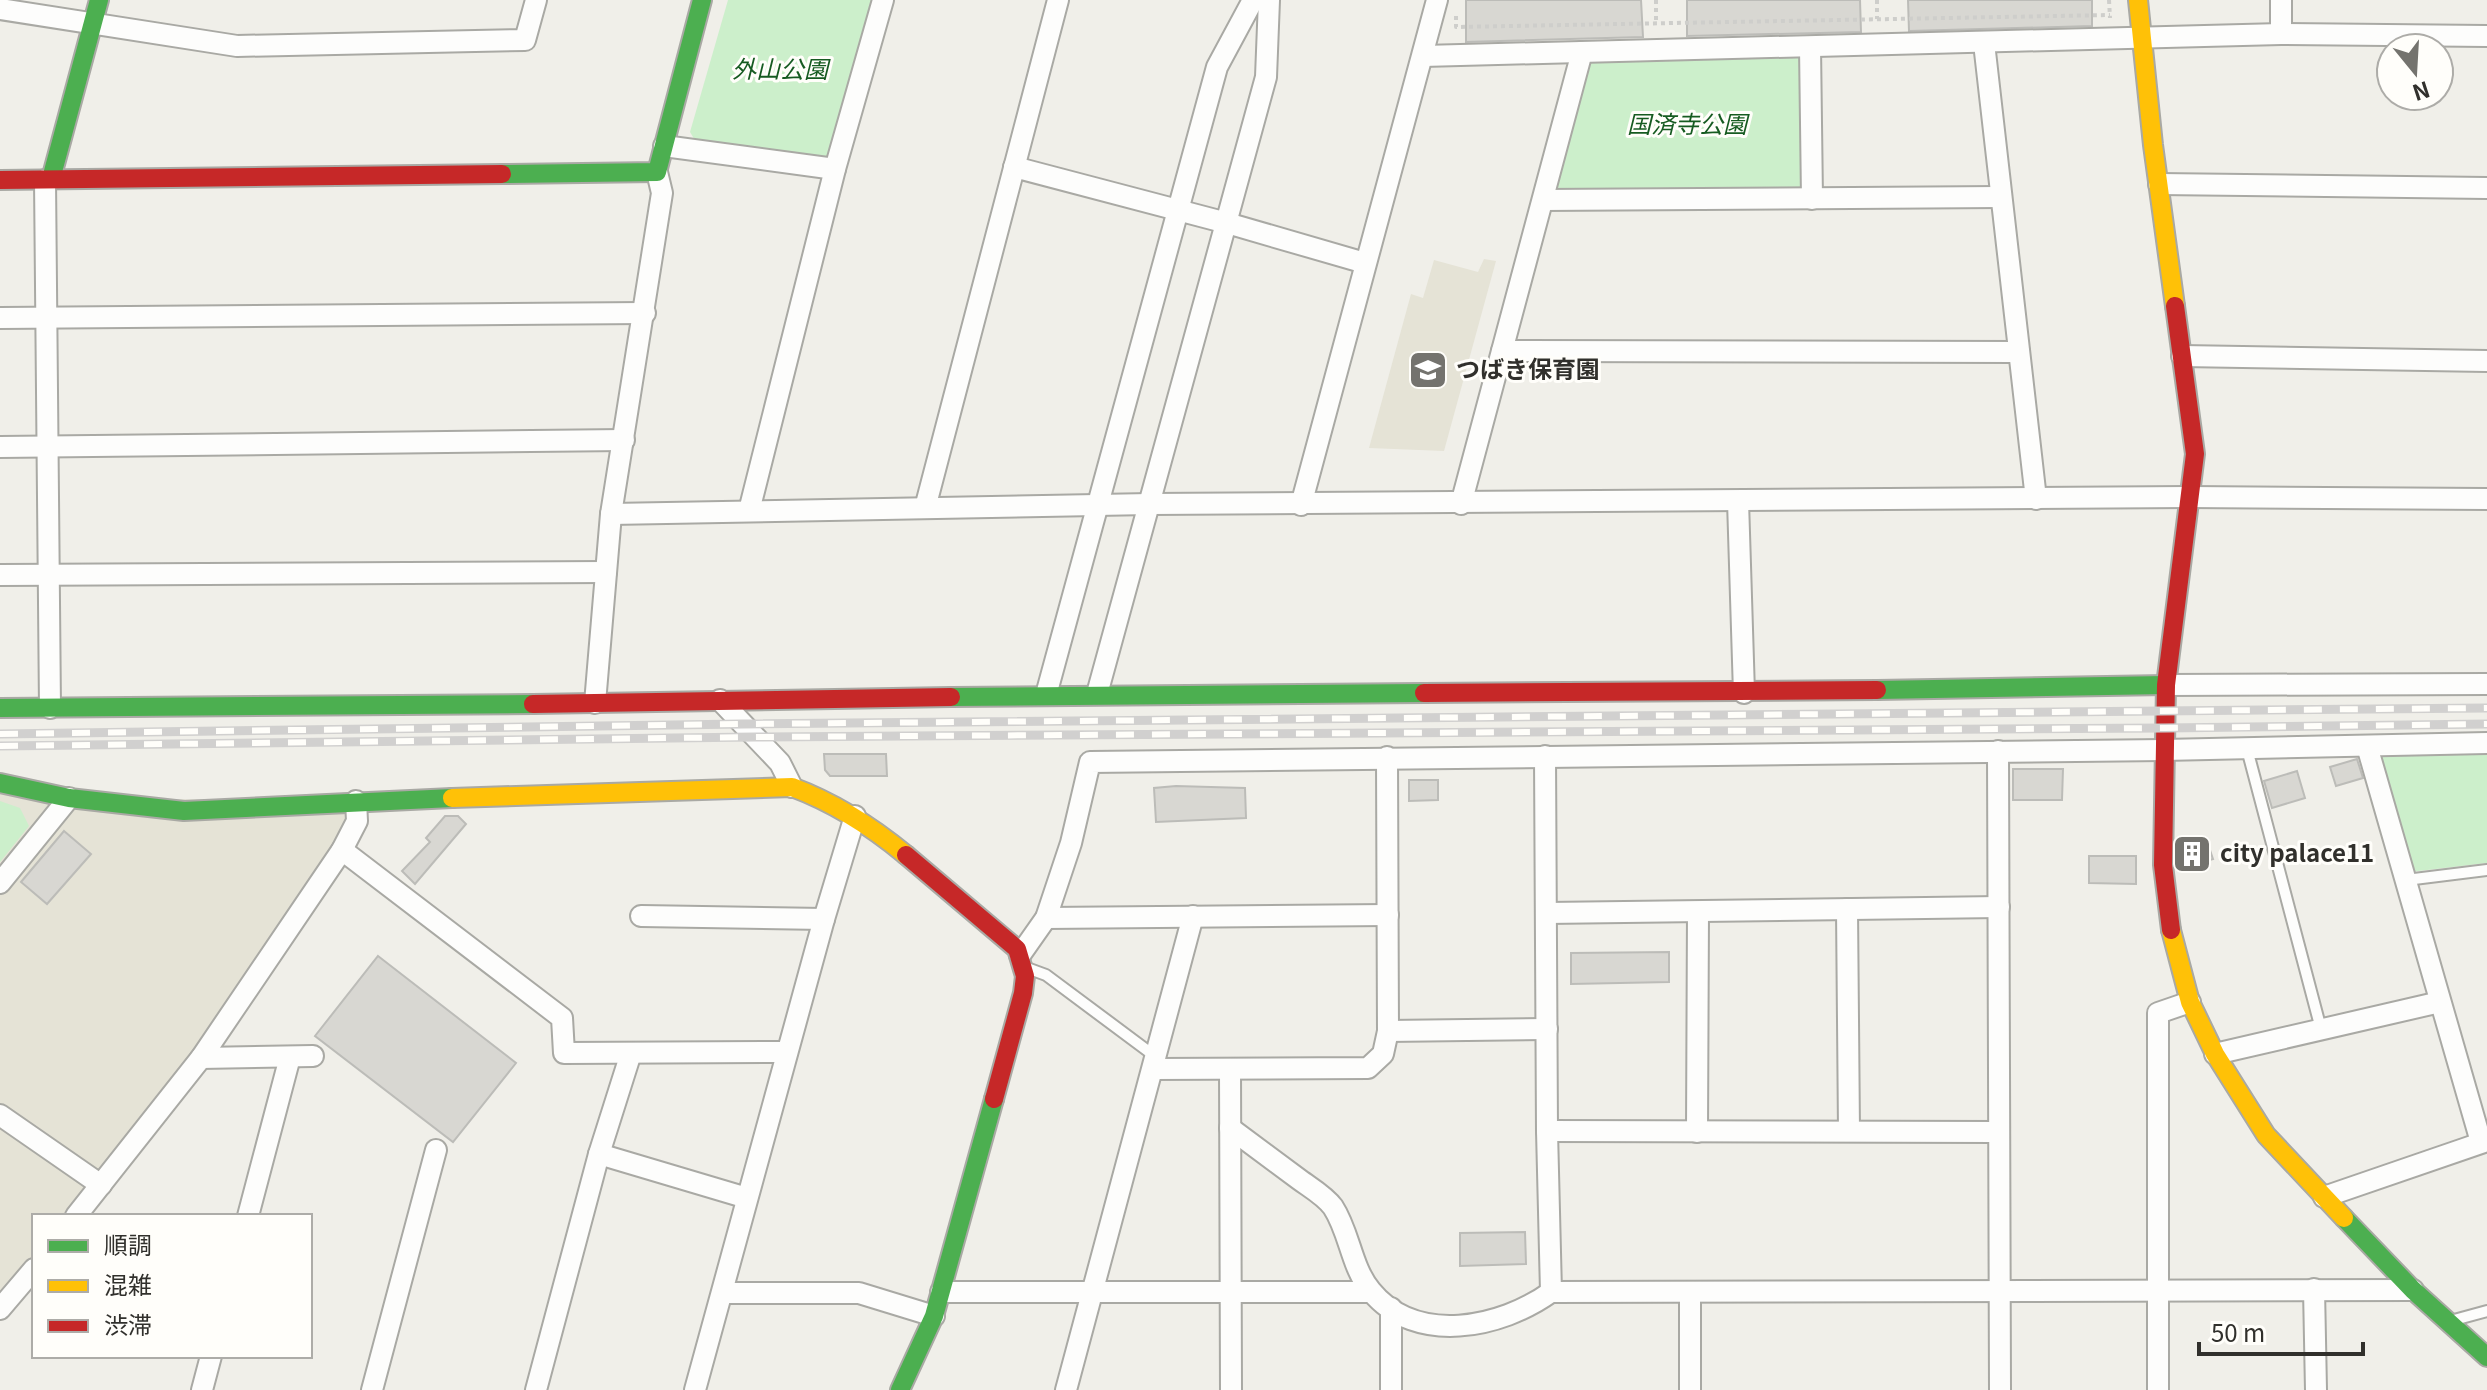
<svg xmlns="http://www.w3.org/2000/svg" width="2487" height="1390" viewBox="0 0 2487 1390" font-family="Georgia,'Noto Sans JP',serif">
	<rect width="100%" height="100%" fill="#f0efe9"/>
	<g fill="#e5e3d6">
		<path d="M1484,259L1496,261L1444,451L1369,448L1411,294L1423,298L1434,260L1478,272Z"/>
		<path d="M0,783L69,798L356,801L357,821L76,1216H34V1269L0,1309Z"/>
	</g>
	<g fill="#ccefcb">
		<path d="M728,0H873L828,157L816,161L696,142L690,132Z"/>
		<path d="M1810,47L1812,199L1543,200L1582,52Z"/>
		<path d="M2487,748V863L2410,872L2375,751Z"/>
		<path d="M0,801L20,808L29,826L0,862Z"/>
	</g>
	<g fill="#d8d7d2" stroke="#bcbcb8" stroke-width="2">
		<path d="M1466,0H1641L1643,37L1466,42Z"/>
		<path d="M1687,0H1860L1861,32L1687,36Z"/>
		<path d="M1908,0H2092V26L1909,31Z"/>
		<path d="M824,754H886L887,776H830L825,770Z"/>
		<path d="M2357,759L2363,778L2336,786L2330,767Z"/>
		<path d="M2013,769H2063L2062,800H2013Z"/>
		<path d="M2297,771L2305,798L2272,808L2264,781Z"/>
		<path d="M1409,780H1438V800L1409,801Z"/>
		<path d="M1176,786L1245,788L1246,818L1156,822L1154,788Z"/>
		<path d="M445,816H458L466,824L415,884L402,871L430,842L426,838Z"/>
		<path d="M64,831L91,854L47,904L21,882Z"/>
		<path d="M2206,838L2213,859L2181,868V845Z"/>
		<path d="M2089,856H2136V884L2089,883Z"/>
		<path d="M1669,952V982L1571,984V953Z"/>
		<path d="M378,956L516,1063L453,1142L315,1036Z"/>
		<path d="M1525,1232L1526,1264L1460,1266V1233Z"/>
	</g>
	<g fill="none" stroke-linecap="round" stroke-linejoin="round">
		<defs>
			<g id="lane">
				<path d="M2247,749L2321,1029"/>
				<path d="M2406,880L2487,870"/>
				<path d="M1027,968L1046,975L1156,1057"/>
				<path d="M2454,1320L2487,1311"/>
			</g>
			<g id="street">
				<path d="M0,9L237,46L525,40L536,0"/>
				<path d="M2281,34V0"/>
				<path d="M1984,43L2036,499"/>
				<path d="M1810,47L1812,199"/>
				<path d="M1423,56L2281,34L2487,36"/>
				<path d="M664,146L835,169"/>
				<path d="M1014,167L1227,223L1365,263"/>
				<path d="M45,180L50,708"/>
				<path d="M2159,184L2487,188"/>
				<path d="M1543,200L2000,197"/>
				<path d="M0,318L645,313"/>
				<path d="M1502,351L2019,352"/>
				<path d="M2182,356L2487,361"/>
				<path d="M0,447L624,440"/>
				<path d="M1738,501L1744,693"/>
				<path d="M1461,504L1582,52"/>
				<path d="M1301,505L1437,0"/>
				<path d="M925,508L1058,0"/>
				<path d="M749,511L835,169L883,0"/>
				<path d="M611,514L1150,504L2189,497L2487,499"/>
				<path d="M0,575L606,572"/>
				<path d="M2166,685L2487,684"/>
				<path d="M1097,694L1266,77L1269,0"/>
				<path d="M1046,695L1217,67L1253,0"/>
				<path d="M720,700L780,763L792,787"/>
				<path d="M595,703L611,514L662,193L657,172"/>
				<path d="M2367,746L2481,1142"/>
				<path d="M1998,751L2000,1390"/>
				<path d="M1545,756L1547,1131L1551,1292"/>
				<path d="M342,850L562,1018L564,1053L787,1052"/>
				<path d="M0,883L69,798"/>
				<path d="M1847,909L1849,1131"/>
				<path d="M1547,913L1999,907"/>
				<path d="M641,916L824,919"/>
				<path d="M1046,918L1388,915"/>
				<path d="M1020,955L1046,918L1071,843L1090,762L2164,750L2487,743"/>
				<path d="M1388,1031L1547,1029"/>
				<path d="M2215,1054L2440,1002"/>
				<path d="M201,1058L313,1056"/>
				<path d="M1153,1069L1368,1068L1383,1054L1388,1031L1387,757"/>
				<path d="M1230,1069L1231,1390"/>
				<path d="M0,1115L101,1185"/>
				<path d="M1230,1128C1253,1145 1276,1162 1300,1180C1311,1188 1325,1196 1333,1207C1350,1233 1351,1267 1371,1291C1416,1346 1501,1328 1551,1292L2413,1290"/>
				<path d="M1547,1131L1999,1132"/>
				<path d="M1697,1132L1698,912"/>
				<path d="M599,1154L747,1198"/>
				<path d="M2324,1197L2487,1141"/>
				<path d="M76,1216L201,1058L342,850L357,821L356,801"/>
				<path d="M248,1216L290,1057"/>
				<path d="M2314,1289L2316,1390"/>
				<path d="M941,1292H1371"/>
				<path d="M1690,1292V1390"/>
				<path d="M723,1293H859L934,1316"/>
				<path d="M1391,1308V1390"/>
				<path d="M0,1309L34,1269"/>
				<path d="M202,1390L211,1356"/>
				<path d="M372,1390L436,1150"/>
				<path d="M536,1390L599,1154L631,1053"/>
				<path d="M695,1390L824,919L855,816"/>
				<path d="M1066,1390L1193,916"/>
				<path d="M2158,1390V1013L2190,1002"/>
			</g>
			<g id="fast">
				<path d="M502,174L657,172L702,0"/>
				<path d="M51,179L99,0"/>
				<path d="M1877,690L2166,685"/>
				<path d="M951,697L1424,693"/>
				<path d="M0,708L533,704"/>
				<path d="M0,783L69,798L184,811L452,798"/>
				<path d="M2344,1218L2413,1290L2487,1357"/>
				<path d="M900,1390L934,1316L994,1099"/>
			</g>
			<g id="slow">
				<path d="M2138,0L2153,145L2175,306"/>
				<path d="M452,798L792,787C835,803 871,826 906,855"/>
				<path d="M2171,930L2190,1002L2215,1054L2266,1135L2344,1218"/>
			</g>
			<g id="jam">
				<path d="M0,180L502,174"/>
				<path d="M1424,693L1877,690"/>
				<path d="M533,704L951,697"/>
				<path d="M906,855L1017,949L1025,976L1023,993L994,1099"/>
				<path d="M2171,930L2163,865L2166,685L2195,454L2175,306"/>
			</g>
		</defs>
		<use href="#lane" stroke="#a9a9a4" stroke-width="14"/>
		<use href="#street" stroke="#a9a9a4" stroke-width="24"/>
		<use href="#fast" stroke="#a9a9a4" stroke-width="22"/>
		<use href="#slow" stroke="#a9a9a4" stroke-width="22"/>
		<use href="#jam" stroke="#a9a9a4" stroke-width="22"/>
		<g stroke="#cececb" stroke-width="4" stroke-dasharray="4 4" stroke-linecap="butt">
			<path d="M1656,0V24"/>
			<path d="M1877,0V19"/>
			<path d="M2109,0L2110,18"/>
			<path d="M1456,16V27L2110,15"/>
		</g>
		<use href="#lane" stroke="#fdfdfc" stroke-width="10"/>
		<use href="#street" stroke="#fdfdfc" stroke-width="20"/>
		<use href="#fast" stroke="#4caf50" stroke-width="18"/>
		<use href="#slow" stroke="#ffc107" stroke-width="18"/>
		<use href="#jam" stroke="#c62828" stroke-width="18"/>
		<defs>
			<g id="rail">
				<path d="M0,734L743,724L2487,708"/>
				<path d="M0,746L755,737L2165,728L2487,724"/>
			</g>
		</defs>
		<use href="#rail" stroke="#d1d0cf" stroke-width="9"/>
		<use href="#rail" stroke="#fffefa" stroke-width="6" stroke-dasharray="18" stroke-linecap="butt"/>
	</g>
	<defs>
		<symbol id="school-square" viewBox="-11 -11 22 22"><rect x="-9" y="-9" width="18" height="18" rx="4" fill="#74736e" stroke="#fffefa"/><path d="M0-5L7-2L0 1L-7-2ZM-4 1L0 2.5L4 1V4Q0 6-4 4Z" fill="#fff"/></symbol>
		<symbol id="building-square" viewBox="-11 -11 22 22"><rect x="-9" y="-9" width="18" height="18" rx="4" fill="#74736e" stroke="#fffefa"/><path d="M-4-6H4V6H1V3H-1V6H-4ZM-2.5-4.3h1.7v1.8h-1.7ZM.8-4.3h1.7v1.8H.8ZM-2.5-1h1.7V.8h-1.7ZM.8-1h1.7V.8H.8Z" fill="#fff"/></symbol>
	</defs>
	<g fill-rule="evenodd">
		<use href="#school-square" x="1406" y="348" width="44" height="44"/>
		<use href="#building-square" x="2170" y="832" width="44" height="44"/>
	</g>
	<g text-anchor="middle" stroke-width="6" stroke-linejoin="round" paint-order="stroke">
		<g font-size="24" font-style="italic" fill="#165b21" stroke="#fffefa">
			<text x="780" y="78">外山公園</text>
			<text x="1687" y="133">国済寺公園</text>
		</g>
		<g font-size="24" font-weight="bold" fill="#31302c" stroke="#fffefa" text-anchor="start">
			<text x="1456" y="378">つばき保育園</text>
			<text x="2220" y="862">city palace11</text>
		</g>
	</g>
	<rect x="32" y="1214" width="280" height="144" fill="#fffefa" stroke="#adaca8" stroke-width="2"/>
	<rect x="48" y="1240" width="40" height="12" fill="#4caf50" stroke="#adaca8" stroke-width="2"/>
	<text x="104" y="1254" font-size="24" fill="#31302c">順調</text>
	<rect x="48" y="1280" width="40" height="12" fill="#ffc107" stroke="#adaca8" stroke-width="2"/>
	<text x="104" y="1294" font-size="24" fill="#31302c">混雑</text>
	<rect x="48" y="1320" width="40" height="12" fill="#c62828" stroke="#adaca8" stroke-width="2"/>
	<text x="104" y="1334" font-size="24" fill="#31302c">渋滞</text>
	<g transform="translate(2415 72) rotate(162)"><circle r="38" fill="#fffefa" stroke="#adaca8" stroke-width="2"/>
	<path d="M0-6L14 30L0 20L-14 30Z" fill="#74736e"/>
	<text y="-12" font-size="22" font-weight="bold" text-anchor="middle" fill="#31302c">N</text>
	</g>
	<path d="M2199 1342v12h164v-12" fill="none" stroke="#31302c" stroke-width="4"/>
	<text x="2211" y="1342" font-size="24" fill="#31302c" stroke="#fffefa" stroke-width="6" paint-order="stroke">50 m</text>
</svg>
